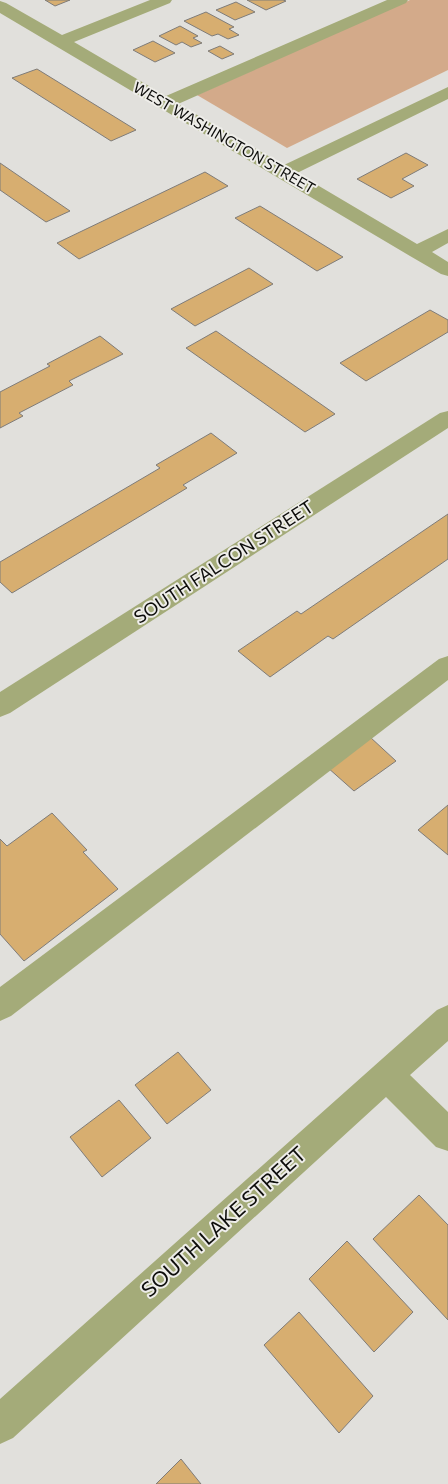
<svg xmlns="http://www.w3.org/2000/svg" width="448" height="1484" viewBox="0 0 448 1484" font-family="Commissioner,sans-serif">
	<rect width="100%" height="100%" fill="#e1e0dc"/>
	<path fill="#d3aa8a" d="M410,0H448V70L287,148L197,95Z"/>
	<g fill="#d7ae70" stroke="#7f7c79">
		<path d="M45,0H70L55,6Z"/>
		<path d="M247,0H283L286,1L266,10Z"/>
		<path d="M236,2L255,12L235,20L216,10Z"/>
		<path d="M206,12L234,27L229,29L239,35L228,39L218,34L212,36L184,21Z"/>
		<path d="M180,26L198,36L193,38L202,43L191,47L182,42L176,45L159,36Z"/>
		<path d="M153,41L175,53L155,62L133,50Z"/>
		<path d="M220,46L234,54L222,59L208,51Z"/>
		<path d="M37,69L136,130L111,141L12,78Z"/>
		<path d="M406,153L428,165L402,179L414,186L391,198L357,179Z"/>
		<path d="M0,163L70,211L46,222L0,190Z"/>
		<path d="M205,172L228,186L79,259L57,243Z"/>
		<path d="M260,206L343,257L317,271L235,218Z"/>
		<path d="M249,268L273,284L195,326L171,309Z"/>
		<path d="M430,310L448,320V332L366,381L340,363Z"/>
		<path d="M216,331L335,414L305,432L186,348Z"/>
		<path d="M100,336L123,354L69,381L73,385L19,413L23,416L0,428V392L50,366L47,364Z"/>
		<path d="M211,433L237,453L183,485L187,488L12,593L0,582V562L160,468L156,465Z"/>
		<path d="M448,514V559L333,639L328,636L270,677L238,651L297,611L301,614Z"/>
		<path d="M370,737L396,761L354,791L327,767Z"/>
		<path d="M448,805V855L418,830Z"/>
		<path d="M52,813L87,850L83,852L118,889L24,961L0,934V839L7,846Z"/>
		<path d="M178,1052L211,1090L167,1124L135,1085Z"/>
		<path d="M119,1100L151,1138L102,1177L70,1137Z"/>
		<path d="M419,1195L448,1225V1320L373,1239Z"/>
		<path d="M347,1241L413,1312L374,1352L309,1279Z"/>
		<path d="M299,1312L373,1396L339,1433L264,1345Z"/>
		<path d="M181,1459L201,1484H156Z"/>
	</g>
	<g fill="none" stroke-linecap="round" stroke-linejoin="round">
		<g fill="#a4ab79" fill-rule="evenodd">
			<path d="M150,0H172L170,3L74,42L166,96L387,0H408L406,3L178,104L284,165L448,87V99L297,173L417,244L448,229V243L432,252L448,262V276L441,274L410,256L0,13V1L6,3L62,35Z"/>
			<path d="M448,411V428L10,713L0,717V692L440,413Z"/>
			<path d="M448,656V680L11,1016L0,1021V987L439,659Z"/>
			<path d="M448,1005V1041L410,1075L448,1112V1151L436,1147L386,1097L13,1438L0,1444V1399L437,1010Z"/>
		</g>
	</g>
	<g text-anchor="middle" stroke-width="4" stroke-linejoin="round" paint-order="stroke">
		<g font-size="15" fill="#0d0d0b" stroke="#eeede9">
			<text transform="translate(224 138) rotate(30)" y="5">WEST WASHINGTON STREET</text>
		</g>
		<g font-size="18" fill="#0d0d0b" stroke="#eeede9">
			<text transform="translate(224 562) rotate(-33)" y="6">SOUTH FALCON STREET</text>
		</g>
		<g font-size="21" fill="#0d0d0b" stroke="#eeede9">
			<text transform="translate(224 1222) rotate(-42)" y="7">SOUTH LAKE STREET</text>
		</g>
	</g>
</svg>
